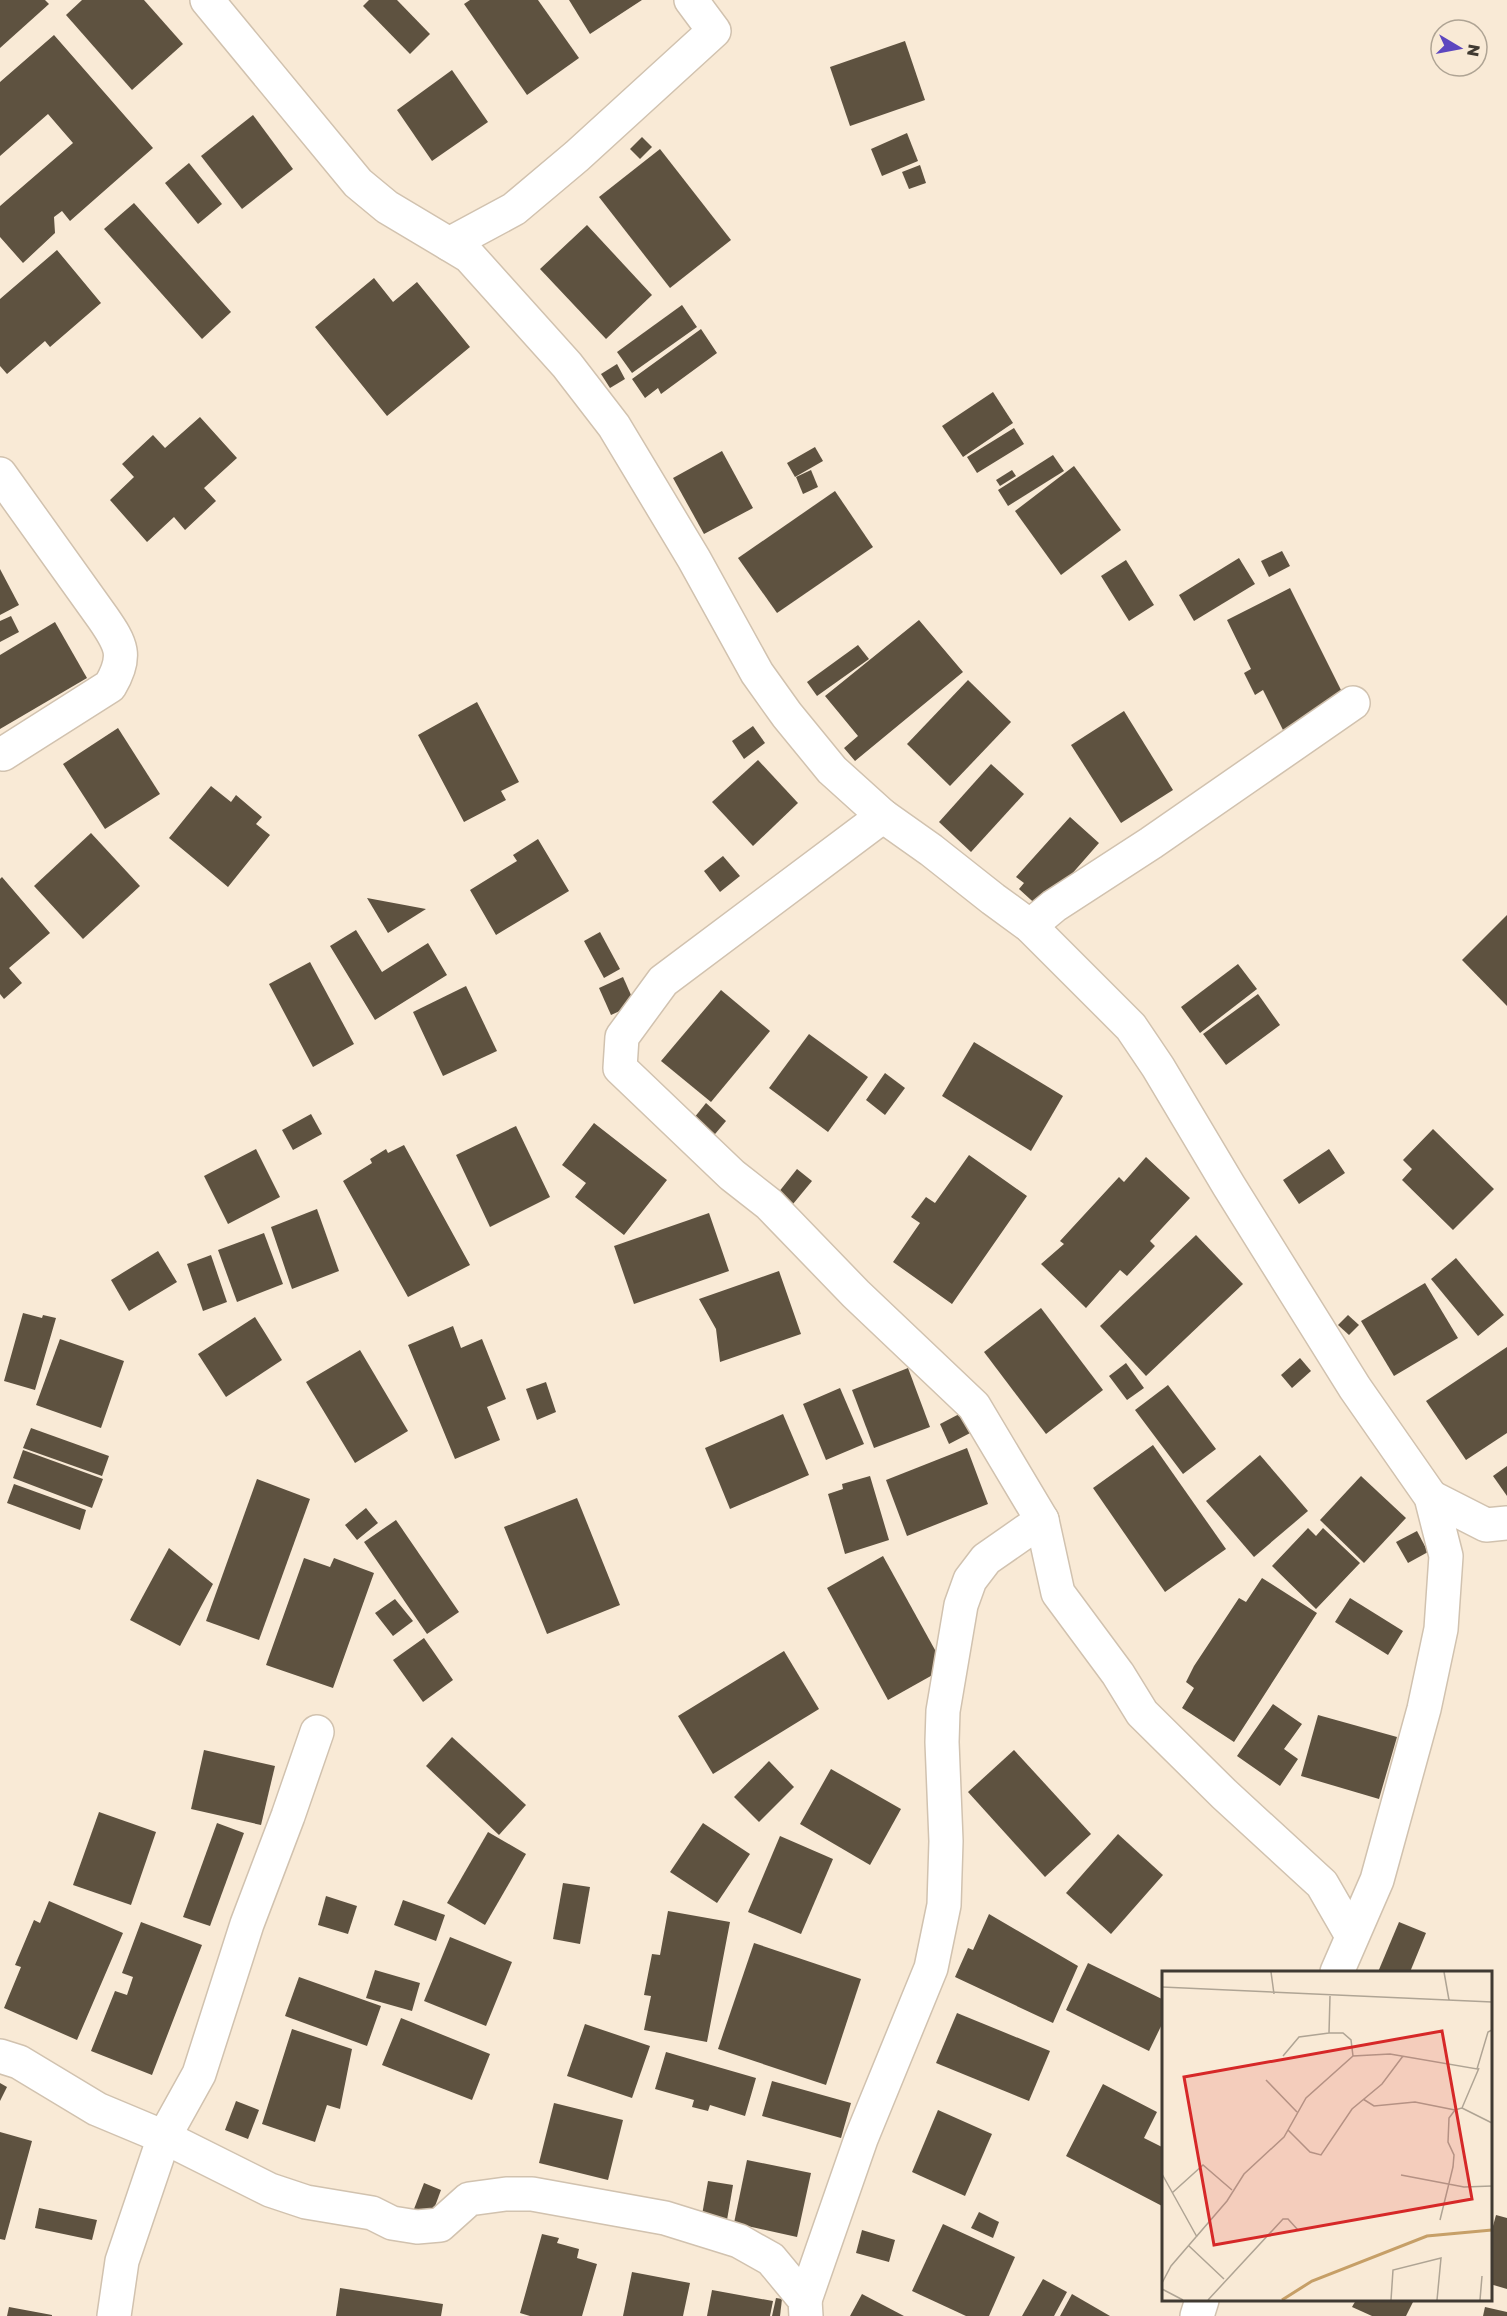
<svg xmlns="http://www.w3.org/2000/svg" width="1507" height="2316" viewBox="0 0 1507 2316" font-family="'Golos Text',sans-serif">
	<rect width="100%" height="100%" fill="#f9ead6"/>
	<g fill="#5e5240">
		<path d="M0,0H45L49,4L0,48Z"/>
		<path d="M82,0H144L183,44L132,90L66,15Z"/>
		<path d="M369,0H397L430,34L410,54L363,6Z"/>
		<path d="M470,0H538L579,58L527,95L464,4Z"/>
		<path d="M569,0H642L590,34Z"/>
		<path d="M54,35L153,148L70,221L62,211L54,217L55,233L23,263L0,237V206L73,143L48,114L0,156V82Z"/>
		<path d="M905,41L925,100L850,126L830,67Z"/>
		<path d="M452,70L488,122L432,161L397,110Z"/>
		<path d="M253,115L293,169L242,209L201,156Z"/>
		<path d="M907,133L918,161L882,176L871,149Z"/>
		<path d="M642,137L652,147L640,159L630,149Z"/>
		<path d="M660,149L731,240L670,288L599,197Z"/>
		<path d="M189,163L222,204L198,224L165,183Z"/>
		<path d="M920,165L926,183L909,189L902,172Z"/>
		<path d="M134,203L231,312L202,339L104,229Z"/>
		<path d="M587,225L652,295L606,339L540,269Z"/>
		<path d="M57,250L101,303L50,347L45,341L7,374L0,366V299Z"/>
		<path d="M374,278L393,302L417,282L470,347L387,416L315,327Z"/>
		<path d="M682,305L697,327L632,373L617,352Z"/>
		<path d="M701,329L717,353L661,394L658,388L645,398L632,379Z"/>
		<path d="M617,364L625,379L610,388L601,374Z"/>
		<path d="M993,392L1013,423L963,457L942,426Z"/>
		<path d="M200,417L237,458L204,488L216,501L185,530L174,517L147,542L110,500L134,477L122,464L153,435L165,448Z"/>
		<path d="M1014,428L1024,444L977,473L967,457Z"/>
		<path d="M815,447L823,461L795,477L787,463Z"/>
		<path d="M722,451L753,508L704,534L673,478Z"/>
		<path d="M1053,455L1064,471L1008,506L998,490Z"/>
		<path d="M1074,466L1121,530L1061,575L1015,511Z"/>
		<path d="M811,470L818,487L803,494L796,477Z"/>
		<path d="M1012,470L1016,476L1000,486L996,480Z"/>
		<path d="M835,491L873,547L777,613L738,558Z"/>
		<path d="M1282,551L1290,566L1269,577L1261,561Z"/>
		<path d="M1239,558L1255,584L1194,621L1179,595Z"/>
		<path d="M1126,560L1154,605L1129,621L1101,576Z"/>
		<path d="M0,569L19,605L0,615Z"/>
		<path d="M1290,588L1345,698L1283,730L1263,690L1255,695L1244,673L1251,669L1227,620Z"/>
		<path d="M11,616L19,632L0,642V621Z"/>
		<path d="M919,620L963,672L855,761L844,748L858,736L825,696Z"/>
		<path d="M55,622L87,678L0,729V655Z"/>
		<path d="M858,645L869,659L817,696L807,682Z"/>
		<path d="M968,680L1011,722L950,786L907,744Z"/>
		<path d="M477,702L519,782L501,791L506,800L464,822L418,735Z"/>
		<path d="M1124,711L1173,790L1121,823L1071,745Z"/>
		<path d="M753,726L765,743L744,759L732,741Z"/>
		<path d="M118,728L160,794L105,829L63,764Z"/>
		<path d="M758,760L798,803L753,846L712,802Z"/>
		<path d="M991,764L1024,794L971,852L939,822Z"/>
		<path d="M211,786L231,802L236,795L262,817L256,824L270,835L228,887L169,838Z"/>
		<path d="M1070,817L1099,843L1041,909L1019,889L1024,883L1016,877Z"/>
		<path d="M91,833L140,886L83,939L34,886Z"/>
		<path d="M538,839L569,891L496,935L470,890L517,861L513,855Z"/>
		<path d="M723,856L740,876L720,892L704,871Z"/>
		<path d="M2,877L50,933L9,968L22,983L4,999L0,994V879Z"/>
		<path d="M367,898L426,909L388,933Z"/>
		<path d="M1507,915V1006L1462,960Z"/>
		<path d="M356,930L382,972L428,943L447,975L375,1020L330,946Z"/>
		<path d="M600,932L620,969L604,978L584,941Z"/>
		<path d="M310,962L354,1044L313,1067L269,984Z"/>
		<path d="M1238,964L1257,989L1200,1033L1181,1007Z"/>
		<path d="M623,977L635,1004L611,1015L599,988Z"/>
		<path d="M466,986L497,1051L443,1076L413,1012Z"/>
		<path d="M721,990L770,1031L711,1102L661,1061Z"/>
		<path d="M1258,994L1280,1025L1226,1065L1203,1034Z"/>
		<path d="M809,1034L868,1077L828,1132L769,1088Z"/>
		<path d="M974,1042L1063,1096L1031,1151L942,1096Z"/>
		<path d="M885,1073L905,1088L885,1115L866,1100Z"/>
		<path d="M706,1103L726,1121L710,1140L690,1123Z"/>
		<path d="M311,1114L322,1134L293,1150L282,1130Z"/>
		<path d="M594,1123L667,1180L624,1235L575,1197L586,1183L562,1165Z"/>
		<path d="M516,1126L550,1197L490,1227L456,1155Z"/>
		<path d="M1433,1129L1494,1189L1453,1230L1402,1180L1412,1169L1403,1160Z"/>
		<path d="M404,1145L470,1265L408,1297L343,1181L372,1163L370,1159L386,1149L388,1153Z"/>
		<path d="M256,1149L280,1197L228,1224L204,1176Z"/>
		<path d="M1329,1149L1345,1173L1299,1204L1283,1180Z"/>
		<path d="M969,1155L1027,1196L952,1304L893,1262L920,1223L911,1217L926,1197L935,1203Z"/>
		<path d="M1146,1157L1190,1198L1150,1241L1155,1246L1127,1276L1120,1270L1086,1308L1041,1264L1064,1244L1060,1241L1119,1177L1124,1182Z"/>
		<path d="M797,1169L812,1181L793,1204L778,1193Z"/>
		<path d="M317,1209L339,1271L292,1289L271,1227Z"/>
		<path d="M709,1213L729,1271L634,1304L614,1246Z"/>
		<path d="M264,1233L283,1284L237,1302L218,1250Z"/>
		<path d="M1196,1235L1243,1284L1146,1376L1100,1326Z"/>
		<path d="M158,1251L177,1282L129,1311L111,1280Z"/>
		<path d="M211,1255L227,1302L203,1311L187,1264Z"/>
		<path d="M1456,1258L1504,1315L1478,1336L1431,1279Z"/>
		<path d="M779,1271L801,1334L720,1362L716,1329L699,1299Z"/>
		<path d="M1425,1283L1458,1338L1394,1376L1361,1321Z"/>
		<path d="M1041,1308L1103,1390L1046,1434L984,1352Z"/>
		<path d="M23,1313L42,1318L43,1315L56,1318L35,1390L4,1381Z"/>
		<path d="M1348,1315L1359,1325L1349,1335L1338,1325Z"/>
		<path d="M255,1317L282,1360L226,1397L198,1354Z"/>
		<path d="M453,1326L461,1348L482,1339L506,1399L487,1407L500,1440L455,1459L408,1345Z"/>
		<path d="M60,1339L124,1361L101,1428L36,1405Z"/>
		<path d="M1507,1347V1433L1466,1460L1426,1401Z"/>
		<path d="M360,1350L408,1431L355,1463L306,1382Z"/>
		<path d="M1300,1358L1311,1371L1292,1388L1281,1375Z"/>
		<path d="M1126,1363L1144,1388L1127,1400L1109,1376Z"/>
		<path d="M908,1368L930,1427L874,1448L852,1390Z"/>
		<path d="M546,1382L556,1412L537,1420L526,1389Z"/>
		<path d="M1168,1385L1216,1449L1183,1474L1135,1410Z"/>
		<path d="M840,1388L864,1444L826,1460L803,1404Z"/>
		<path d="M965,1411L974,1431L949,1444L940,1424Z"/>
		<path d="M783,1414L809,1475L730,1509L705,1448Z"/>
		<path d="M31,1428L109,1456L102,1476L23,1448Z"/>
		<path d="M1153,1445L1226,1549L1165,1592L1093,1488Z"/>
		<path d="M967,1448L988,1504L907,1536L886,1480Z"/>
		<path d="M23,1450L103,1479L92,1508L13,1478Z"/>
		<path d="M1260,1455L1308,1511L1254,1557L1206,1501Z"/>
		<path d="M1507,1466V1496L1493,1476Z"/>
		<path d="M870,1476L889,1540L845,1554L828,1494L843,1489L842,1484Z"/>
		<path d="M1361,1476L1406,1518L1364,1563L1320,1520Z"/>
		<path d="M257,1479L310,1499L259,1640L206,1621Z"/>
		<path d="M14,1484L86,1510L80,1530L7,1503Z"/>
		<path d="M577,1498L620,1605L547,1634L504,1527Z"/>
		<path d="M366,1508L378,1523L357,1540L345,1525Z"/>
		<path d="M396,1520L459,1612L427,1634L364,1542Z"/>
		<path d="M1308,1528L1316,1536L1323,1528L1360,1563L1316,1609L1272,1566Z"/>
		<path d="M1417,1531L1428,1552L1408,1563L1396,1542Z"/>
		<path d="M169,1548L213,1584L180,1646L130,1620Z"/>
		<path d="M883,1556L945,1668L888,1700L827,1588Z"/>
		<path d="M304,1558L330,1567L334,1558L374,1573L333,1688L266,1665Z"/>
		<path d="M1262,1578L1317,1613L1234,1742L1182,1708L1194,1688L1186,1682L1194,1666L1239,1598L1246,1602Z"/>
		<path d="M1350,1598L1403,1631L1388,1655L1335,1622Z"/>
		<path d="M395,1599L413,1621L393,1636L375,1613Z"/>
		<path d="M424,1638L453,1680L423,1702L393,1660Z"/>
		<path d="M784,1651L819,1709L713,1774L678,1716Z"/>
		<path d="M1273,1704L1302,1724L1284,1749L1298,1759L1280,1786L1237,1756Z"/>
		<path d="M1318,1715L1397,1737L1379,1799L1301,1776Z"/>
		<path d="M452,1737L526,1805L499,1835L426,1766Z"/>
		<path d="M204,1750L275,1766L261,1825L191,1809Z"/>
		<path d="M1014,1750L1091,1834L1045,1877L968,1792Z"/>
		<path d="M769,1761L794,1787L759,1822L734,1797Z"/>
		<path d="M831,1769L901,1809L870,1865L800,1824Z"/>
		<path d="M99,1812L156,1832L131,1905L73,1885Z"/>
		<path d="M217,1823L244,1833L210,1926L183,1917Z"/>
		<path d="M703,1823L750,1854L717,1903L670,1872Z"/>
		<path d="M488,1832L526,1854L485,1925L447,1903Z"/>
		<path d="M1118,1834L1163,1875L1111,1934L1066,1893Z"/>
		<path d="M780,1836L833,1859L801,1934L748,1912Z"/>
		<path d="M563,1883L590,1887L580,1944L553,1939Z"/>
		<path d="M326,1896L357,1906L348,1934L318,1925Z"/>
		<path d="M403,1900L445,1915L436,1941L394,1925Z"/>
		<path d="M49,1901L123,1933L77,2040L4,2008L21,1967L15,1965L34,1920L40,1923Z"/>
		<path d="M668,1911L730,1922L707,2042L644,2030L651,1996L644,1995L652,1954L660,1955Z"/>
		<path d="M989,1914L1078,1966L1053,2023L955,1977L968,1948L973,1950Z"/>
		<path d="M141,1922L202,1945L152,2075L91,2051L115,1991L127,1995L133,1977L122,1973Z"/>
		<path d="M1399,1922L1426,1933L1410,1972H1378Z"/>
		<path d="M450,1937L512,1962L486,2026L424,2001Z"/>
		<path d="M754,1943L861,1979L826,2085L718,2049Z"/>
		<path d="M1088,1963L1164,2000V2020L1149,2051L1066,2010Z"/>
		<path d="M375,1970L420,1983L412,2011L366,1998Z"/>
		<path d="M299,1977L381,2006L367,2046L285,2016Z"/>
		<path d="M957,2013L1050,2051L1029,2101L936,2063Z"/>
		<path d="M401,2018L490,2054L472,2100L382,2065Z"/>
		<path d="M585,2024L650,2046L632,2098L567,2076Z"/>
		<path d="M292,2029L352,2049L340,2109L327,2105L315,2142L262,2124Z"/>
		<path d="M666,2052L756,2078L745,2116L710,2105L708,2111L692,2107L694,2100L655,2089Z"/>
		<path d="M772,2081L851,2103L841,2138L762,2116Z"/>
		<path d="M0,2083L7,2087L0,2101Z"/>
		<path d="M1103,2084L1157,2112L1144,2138L1164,2148V2207L1066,2156Z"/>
		<path d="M236,2101L259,2110L248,2139L225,2130Z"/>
		<path d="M554,2103L623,2120L608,2180L539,2163Z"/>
		<path d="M938,2110L992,2134L965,2196L912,2172Z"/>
		<path d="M0,2132L32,2141L5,2240L0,2239Z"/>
		<path d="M747,2160L811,2173L797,2237L734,2223Z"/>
		<path d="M708,2181L733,2185L727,2220L702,2215Z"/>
		<path d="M424,2183L441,2190L431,2217L414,2209Z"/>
		<path d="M39,2208L97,2220L92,2240L35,2228Z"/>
		<path d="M979,2212L999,2222L993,2238L971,2228Z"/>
		<path d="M1496,2215L1507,2218V2289L1490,2284V2237Z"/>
		<path d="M943,2224L1015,2257L989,2316H966L912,2291Z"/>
		<path d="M862,2230L895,2240L889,2262L856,2253Z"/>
		<path d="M542,2234L559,2238L557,2243L579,2249L577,2258L597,2264L582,2316H530L520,2313Z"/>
		<path d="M632,2272L690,2283L683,2316H623Z"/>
		<path d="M1043,2279L1067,2292L1054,2316H1022Z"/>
		<path d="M340,2288L443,2304L441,2316H336Z"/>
		<path d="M712,2290L773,2301L770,2316H707Z"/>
		<path d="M862,2294L904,2316H850Z"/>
		<path d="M1072,2294L1110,2316H1060Z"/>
		<path d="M776,2298L782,2299L780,2316H772Z"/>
		<path d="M1356,2300H1414L1406,2316H1372L1352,2307Z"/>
		<path d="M9,2307L52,2315V2316H7Z"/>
		<path d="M1485,2307L1507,2312V2316H1483Z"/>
	</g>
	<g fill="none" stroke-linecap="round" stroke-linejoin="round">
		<defs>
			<g id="minor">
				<path d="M207,0L358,183L387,207L469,256L567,365L614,426L694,559L757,673L787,715L832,770L883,816L931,850L993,899L1030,926L1131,1027L1158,1067L1229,1186L1355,1388L1431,1497L1446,1556L1441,1629L1424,1709L1377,1880L1337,1972"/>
				<path d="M449,244L514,209L577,156L714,31L691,0"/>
				<path d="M0,474L103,618C121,644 128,656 110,686L3,754"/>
				<path d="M883,816L663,981L622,1037L620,1068L732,1175L769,1204L856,1294L974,1406L1042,1520L1058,1593L1118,1674L1142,1713L1224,1794L1322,1884L1352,1936"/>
				<path d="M1030,926L1054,906L1151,843L1353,703"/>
				<path d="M1431,1497L1486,1525L1507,1523"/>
				<path d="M0,2056L19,2062L97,2109L164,2137L270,2190L306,2202L372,2213L392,2223L417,2227L440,2225L469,2199L506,2194H532L665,2218L739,2241L771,2259L805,2300L806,2316"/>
				<path d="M805,2300L861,2139L931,1968L944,1905L946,1841L942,1742L943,1711L961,1605L970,1580L986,1559L1042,1520"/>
				<path d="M114,2316L122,2261L164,2137L199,2074L247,1924L288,1816L317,1732"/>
				<path d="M1197,2316L1202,2300"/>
			</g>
		</defs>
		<use href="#minor" stroke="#d1c2af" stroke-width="36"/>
		<use href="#minor" stroke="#fff" stroke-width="33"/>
	</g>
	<g transform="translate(1162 1971)">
		<rect width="330" height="330" fill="#f9ead6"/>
		<path fill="none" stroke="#c69f67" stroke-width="3" d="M120,329L150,310L265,265L330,259"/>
		<path fill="none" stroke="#afa494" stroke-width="1.5" d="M109,1L112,23M282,1L287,29M0,16L330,31M168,25L167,62H181L189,69L191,85M121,85L137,66L167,62M104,109L135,141M201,128L212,135L253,131L293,139M300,137L330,152M126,159L148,181L159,184L190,138L220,113L241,85M0,203L35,266M239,204L302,216L330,215M10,222L41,194L70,219M278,249L291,196L292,184L286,171L287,147L293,139L300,137L317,97M27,275L62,308M0,312L9,295L65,230L82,203L122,166L144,127L191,85L228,83L315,98L326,61L330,59M0,318L21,329M46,329L121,248H126L136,259M229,329L231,299L279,287L275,329M318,329L320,305"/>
		<path fill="#d62828" fill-opacity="0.15" stroke="#d62828" stroke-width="3" d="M280,60L310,228L52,274L22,106Z"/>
		<rect width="330" height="330" fill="none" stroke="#403a32" stroke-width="3"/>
	</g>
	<g transform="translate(1459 48) rotate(100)"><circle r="28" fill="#f9ead6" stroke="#afa494" stroke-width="1.5"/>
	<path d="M0-4.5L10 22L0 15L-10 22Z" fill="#5d47bf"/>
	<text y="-9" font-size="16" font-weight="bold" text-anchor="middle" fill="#403a32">N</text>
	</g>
</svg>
